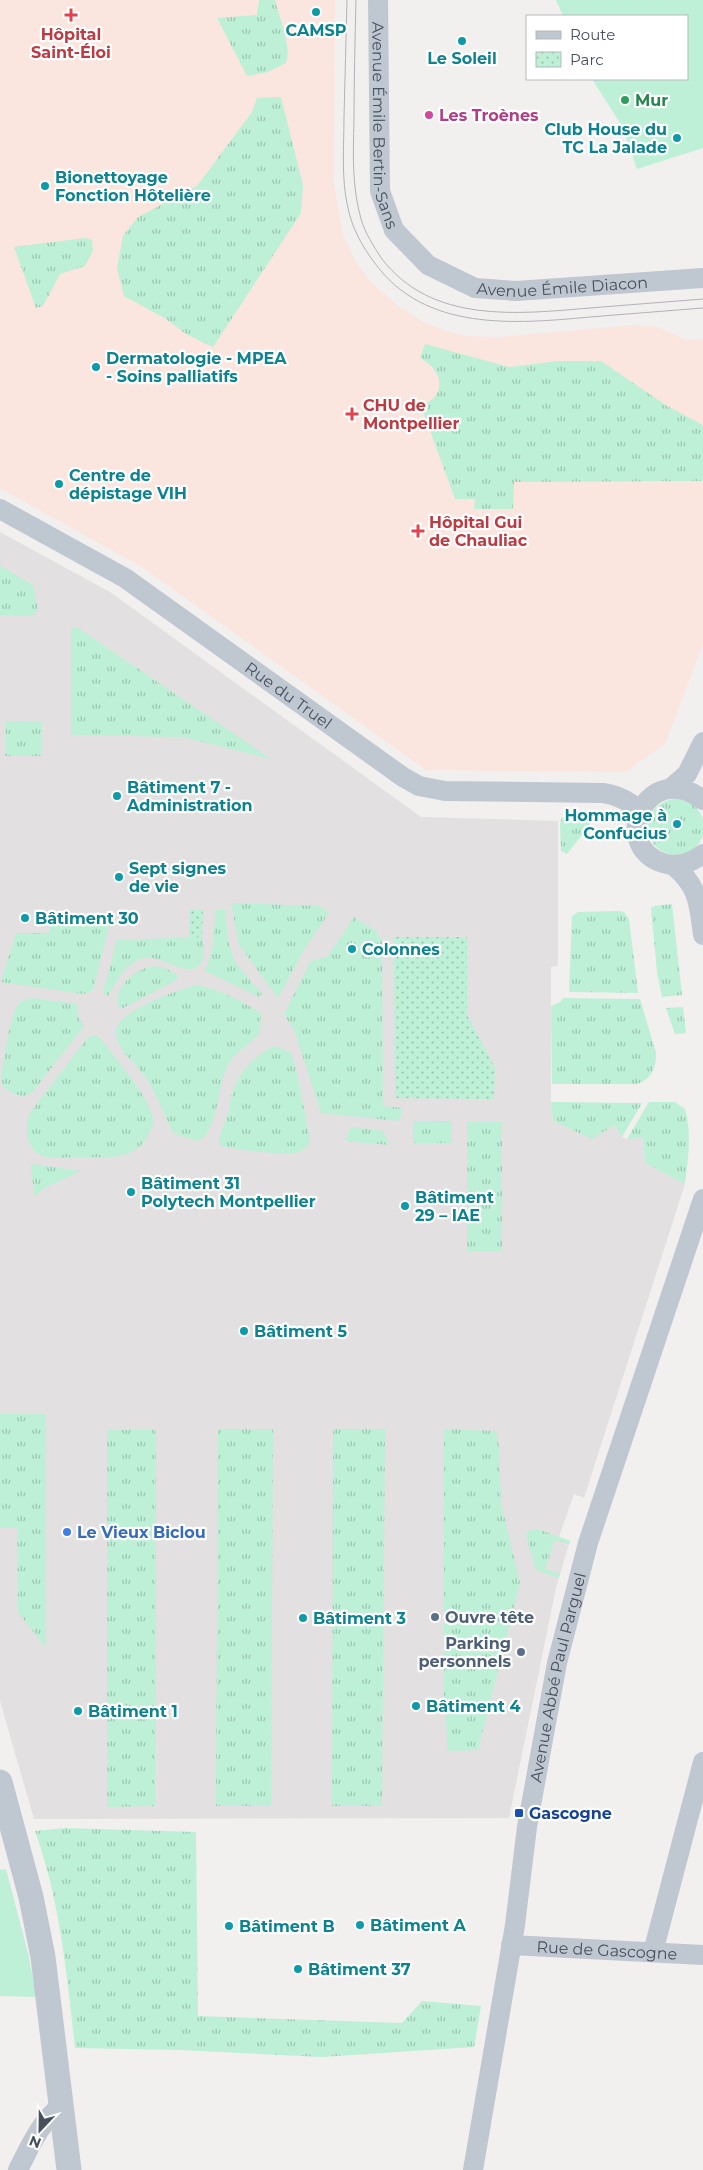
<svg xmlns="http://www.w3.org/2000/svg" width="703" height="2170" viewBox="0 0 703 2170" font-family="Montserrat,sans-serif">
	<defs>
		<pattern id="grass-tufts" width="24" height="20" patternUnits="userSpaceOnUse" patternTransform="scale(1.25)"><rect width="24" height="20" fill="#bdf0d6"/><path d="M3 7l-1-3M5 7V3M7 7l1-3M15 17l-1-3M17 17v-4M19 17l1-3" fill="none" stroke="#9bc5b1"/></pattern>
		<pattern id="park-dots" width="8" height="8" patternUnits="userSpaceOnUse" patternTransform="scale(1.25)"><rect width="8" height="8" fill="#bdf0d6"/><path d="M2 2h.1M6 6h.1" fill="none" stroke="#9bc5b1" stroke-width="1.8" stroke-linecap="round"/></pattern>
	</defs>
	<rect width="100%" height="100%" fill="#f2efef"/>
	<path fill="#e3e0e1" d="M0,532L110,592L421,817L558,821V966L551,967V1102L553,1121L614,1125L622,1137L627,1139L643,1138L645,1163L685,1184L584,1498L574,1494L558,1540L569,1544L556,1588L509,1818L34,1819L0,1701Z"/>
	<path fill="#fbe5df" d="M0,0H335L334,184L343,235L357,264L371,282L399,307L423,322L449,332L466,336L501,337L634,325L658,327L686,340L703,339V644L665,744L625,772L426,770L142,567L0,488Z"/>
	<g fill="url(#grass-tufts)">
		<path d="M259,0H275C279,18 292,45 286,63L268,72L247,76L217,18L257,15Z"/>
		<path d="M281,97L303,185L301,213L213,347L186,334L166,319L124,296L117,268L123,236L138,217L197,186L252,112L257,98Z"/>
		<path d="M85,238L92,240L93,251L85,266L60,274L43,306L36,308L14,247Z"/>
		<path d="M425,344L509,367L558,361H601L667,406L703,425V481L514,482L513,509H474L475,499H455L421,406C448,396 443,369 420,358Z"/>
		<path d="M0,566L33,585L38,609L33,616L0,615Z"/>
		<path d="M71,628H78L271,759L182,737L71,735Z"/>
		<path d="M6,721L42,722L41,756H5Z"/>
		<circle cx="676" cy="827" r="28"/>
		<path d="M567,816H589L592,818L589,826L567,854L561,851L560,823L562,818Z"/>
		<path d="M231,903L319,906L329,913L305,948L278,998L239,945Z"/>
		<path d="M672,904L682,995L662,997L657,972L651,908L654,906Z"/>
		<path d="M216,910H226C226,928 228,952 239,967C246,976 254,985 262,994L259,997L205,971L212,951Z"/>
		<path d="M619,911L624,912L629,919L638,993L569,992L572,916L578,912Z"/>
		<path d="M354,917L377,931V936L382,937L383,1106L402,1108L400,1119L397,1121L321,1113L295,1032L284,1014L311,961L328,956Z"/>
		<path d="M50,923H110L93,990L84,994L1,982L16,933H50Z"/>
		<path d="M202,937C204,946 206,955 201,963C189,981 162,954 144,958C125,962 117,982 108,996L103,993L117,940Z"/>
		<path d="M155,966L165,968L177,975V980L123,1008L118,1006L117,998C122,980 136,969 155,966Z"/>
		<path d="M197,985C220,990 242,1000 261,1014L260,1033C252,1042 234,1054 229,1063C217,1081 219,1134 197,1141L173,1133C164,1115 157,1094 146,1078C137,1064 118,1051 116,1034C113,1012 180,989 197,985Z"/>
		<path d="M32,998L77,1004V1015L84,1026L31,1094C18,1098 12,1094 2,1085C0,1073 10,1019 16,1008C19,1002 26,999 32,998Z"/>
		<path d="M563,998L640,999L656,1053C656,1068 652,1079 637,1084H552L551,1006L560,1002Z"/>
		<path d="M683,1007L686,1033L675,1034L666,1008Z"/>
		<path d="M95,1035L100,1038C113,1056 153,1100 153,1121C154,1125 150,1131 148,1135C136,1162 100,1157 76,1157C64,1157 46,1161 36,1152C25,1143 25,1125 30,1113L85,1041L90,1037Z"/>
		<path d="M275,1046L290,1052L296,1068L310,1140C308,1145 304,1150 299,1152C288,1156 235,1150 222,1146L219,1143C219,1133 225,1123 228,1114C230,1107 230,1101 232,1094C239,1071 253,1056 275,1046Z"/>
		<path d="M551,1102L642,1103L622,1137L614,1125L592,1139L553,1121Z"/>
		<path d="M649,1102H675L685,1109C692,1132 688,1160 685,1184L645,1163L643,1138L627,1139Z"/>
		<rect x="413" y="1121" width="39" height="22"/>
		<rect x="467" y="1122" width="35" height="129"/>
		<path d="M352,1127L383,1131L389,1145L346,1141L348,1132Z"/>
		<path d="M31,1164L81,1171L48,1186L34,1196Z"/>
		<path d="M0,1414H45L46,1417V1648L18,1612L17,1528H0Z"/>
		<path d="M218,1429H273L271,1806H216Z"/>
		<path d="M333,1429H385L382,1806H332Z"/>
		<path d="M444,1429L496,1431L499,1447L501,1503L520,1583L478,1750L448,1751L444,1697Z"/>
		<path d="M107,1430H156L155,1806L107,1807Z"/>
		<path d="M537,1529L571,1541L569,1544L555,1540L545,1569L560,1574L559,1578L538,1571L535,1567L526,1535L529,1530Z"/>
		<path d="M64,1828L196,1832L198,2016L402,2023L422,2001L481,2006L474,2047L322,2057L180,2050L75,2048C67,1975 60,1901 35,1831Z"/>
	</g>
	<g fill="url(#park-dots)">
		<path d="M190,910H203L202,937L189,938Z"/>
		<path d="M394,937H467V1015L495,1068L494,1099L395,1098Z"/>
	</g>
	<g fill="#bdf0d6">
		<path d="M556,0H703V148L637,169L622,126L592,79H687V16H563Z"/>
		<path d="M6,1869L29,1957L36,1997L0,1996V1870Z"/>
	</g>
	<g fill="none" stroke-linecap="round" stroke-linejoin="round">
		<g stroke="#bfc7d1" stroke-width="20">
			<path id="s1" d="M378,0L380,191L394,230L428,265L475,288L516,291L703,278"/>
			<path id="s2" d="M0,509L125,578L403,777L419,786L445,791L603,793C618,795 629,801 640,811"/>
			<path d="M671,788L687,774L703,742"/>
			<path d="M703,800C648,758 608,845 663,863C678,868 691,863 703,854"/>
			<path d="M674,866C699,887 699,904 703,935"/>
			<path id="s3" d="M511,1945L703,1955"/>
			<path d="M653,1952L703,1762"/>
			<path d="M18,2170C30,2146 41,2121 62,2105"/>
			<path id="s4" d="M473,2170L515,1925L527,1827L557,1663L588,1543L703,1199"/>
		</g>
		<path stroke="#bfc7d1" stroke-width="25" d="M0,1782L31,1897L43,1957L69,2170"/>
		<g stroke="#b1b3b9" stroke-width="1">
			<path d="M347,0C346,39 345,78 344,117C344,147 341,179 348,208C352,228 362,246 374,262C424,332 514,324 590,317C627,314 665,311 703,308"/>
			<path d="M356,0C355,40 354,81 354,121C353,154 352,187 361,219C365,233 374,247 382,259C432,324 518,314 590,308C627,305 665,302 703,299"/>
		</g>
	</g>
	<g fill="#0f9aa8" stroke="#fff" stroke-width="2">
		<circle cx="316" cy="12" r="5"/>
		<circle cx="462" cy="41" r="5"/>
		<circle cx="677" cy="138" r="5"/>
		<circle cx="45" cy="186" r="5"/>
		<circle cx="96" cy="367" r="5"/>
		<circle cx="59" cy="484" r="5"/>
		<circle cx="117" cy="796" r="5"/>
		<circle cx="677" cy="824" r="5"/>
		<circle cx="119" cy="877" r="5"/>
		<circle cx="25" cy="918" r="5"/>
		<circle cx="352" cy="949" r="5"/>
		<circle cx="131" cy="1192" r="5"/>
		<circle cx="405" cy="1206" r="5"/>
		<circle cx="244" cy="1331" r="5"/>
		<circle cx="303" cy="1618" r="5"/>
		<circle cx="416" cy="1706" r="5"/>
		<circle cx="78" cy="1711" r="5"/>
		<circle cx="360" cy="1925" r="5"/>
		<circle cx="229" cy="1926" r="5"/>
		<circle cx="298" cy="1969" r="5"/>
	</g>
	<g fill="#e0444e" stroke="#fff" stroke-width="2">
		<path d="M68.5 7.5h5v5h5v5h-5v5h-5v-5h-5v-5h5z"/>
		<path d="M349.5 406.5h5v5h5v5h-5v5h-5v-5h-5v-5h5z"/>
		<path d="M415.5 523.5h5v5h5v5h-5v5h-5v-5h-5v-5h5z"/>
	</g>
	<circle fill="#2e9e5b" stroke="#fff" stroke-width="2" cx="625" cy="100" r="5"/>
	<circle fill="#d1479c" stroke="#fff" stroke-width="2" cx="429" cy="115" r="5"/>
	<circle fill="#3f7fe0" stroke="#fff" stroke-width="2" cx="67" cy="1532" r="5"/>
	<g fill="#5c6f8a" stroke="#fff" stroke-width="2">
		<circle cx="435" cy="1617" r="5"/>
		<circle cx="521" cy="1652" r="5"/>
	</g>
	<rect fill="#1a4fb4" stroke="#fff" stroke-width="2" x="514" y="1808" width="10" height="10" rx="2.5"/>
	<g text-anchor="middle" stroke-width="4.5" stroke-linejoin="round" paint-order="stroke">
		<g font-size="16" font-weight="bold" fill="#0d838f" stroke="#fff" text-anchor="start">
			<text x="316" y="36" text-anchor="middle">CAMSP</text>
			<text x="462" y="64" text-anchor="middle">Le Soleil</text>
			<text x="667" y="135" text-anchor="end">Club House du<tspan x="667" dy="18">TC La Jalade</tspan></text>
			<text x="55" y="183">Bionettoyage<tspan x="55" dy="18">Fonction Hôtelière</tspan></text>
			<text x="106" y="364">Dermatologie - MPEA<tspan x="106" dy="18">- Soins palliatifs</tspan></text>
			<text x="69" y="481">Centre de<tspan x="69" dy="18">dépistage VIH</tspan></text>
			<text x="127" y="793">Bâtiment 7 -<tspan x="127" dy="18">Administration</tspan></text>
			<text x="667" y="821" text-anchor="end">Hommage à<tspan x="667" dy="18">Confucius</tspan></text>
			<text x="129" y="874">Sept signes<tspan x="129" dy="18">de vie</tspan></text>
			<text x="35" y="924">Bâtiment 30</text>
			<text x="362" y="955">Colonnes</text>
			<text x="141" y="1189">Bâtiment 31<tspan x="141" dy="18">Polytech Montpellier</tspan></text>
			<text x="415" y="1203">Bâtiment<tspan x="415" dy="18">29 – IAE</tspan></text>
			<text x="254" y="1337">Bâtiment 5</text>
			<text x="313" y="1624">Bâtiment 3</text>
			<text x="426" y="1712">Bâtiment 4</text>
			<text x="88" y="1717">Bâtiment 1</text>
			<text x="370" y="1931">Bâtiment A</text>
			<text x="239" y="1932">Bâtiment B</text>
			<text x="308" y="1975">Bâtiment 37</text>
		</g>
		<g font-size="16" font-weight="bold" fill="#be3a42" stroke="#fff" text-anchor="start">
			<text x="71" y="40" text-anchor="middle">Hôpital<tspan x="71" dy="18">Saint-Éloi</tspan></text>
			<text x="363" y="411">CHU de<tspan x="363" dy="18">Montpellier</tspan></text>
			<text x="429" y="528">Hôpital Gui<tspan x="429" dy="18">de Chauliac</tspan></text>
		</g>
		<g font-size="16" font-weight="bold" fill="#27864d" stroke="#fff" text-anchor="start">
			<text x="635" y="106">Mur</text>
		</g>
		<g font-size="16" font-weight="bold" fill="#b23c85" stroke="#fff" text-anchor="start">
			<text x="439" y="121">Les Troènes</text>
		</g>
		<g font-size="16" fill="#47505d" stroke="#fff">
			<text dy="6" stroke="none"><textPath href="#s1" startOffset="126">Avenue Émile Bertin-Sans</textPath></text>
			<text dy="6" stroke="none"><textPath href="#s1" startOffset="421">Avenue Émile Diacon</textPath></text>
			<text dy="6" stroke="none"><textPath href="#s2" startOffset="344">Rue du Truel</textPath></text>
			<text dy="6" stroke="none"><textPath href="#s4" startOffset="500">Avenue Abbé Paul Parguel</textPath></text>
			<text dy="6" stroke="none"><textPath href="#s3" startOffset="96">Rue de Gascogne</textPath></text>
		</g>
		<g font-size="16" font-weight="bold" fill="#366cbe" stroke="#fff" text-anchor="start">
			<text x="77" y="1538">Le Vieux Biclou</text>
		</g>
		<g font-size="16" font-weight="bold" fill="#4e5e75" stroke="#fff" text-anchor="start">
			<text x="445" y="1623">Ouvre tête</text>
			<text x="511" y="1649" text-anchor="end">Parking<tspan x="511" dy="18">personnels</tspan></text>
		</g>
		<g font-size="16" font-weight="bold" fill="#164399" stroke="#fff" text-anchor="start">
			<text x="529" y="1819">Gascogne</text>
		</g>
	</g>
	<rect x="526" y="15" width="162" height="65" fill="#ffffff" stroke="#b5b9be"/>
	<rect x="536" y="31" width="25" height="8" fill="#bfc7d1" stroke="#b5b9be"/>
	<text x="570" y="40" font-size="15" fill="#47505d">Route</text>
	<rect x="536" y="52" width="25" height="15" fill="url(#park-dots)" stroke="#b5b9be"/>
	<text x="570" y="65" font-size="15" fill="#47505d">Parc</text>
	<g transform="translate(40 2130) rotate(202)" stroke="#ffffff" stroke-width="4" paint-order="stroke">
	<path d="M0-4L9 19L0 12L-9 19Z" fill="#47505d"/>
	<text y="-8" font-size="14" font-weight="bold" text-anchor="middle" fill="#47505d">N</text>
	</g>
</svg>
